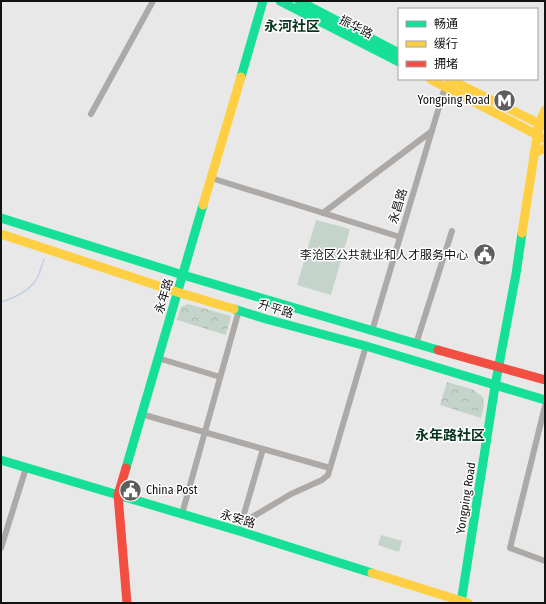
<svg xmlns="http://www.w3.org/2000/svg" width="546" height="604" viewBox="0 0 546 604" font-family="'Fira Sans Condensed','Noto Sans SC',sans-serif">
	<defs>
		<pattern id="park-crowns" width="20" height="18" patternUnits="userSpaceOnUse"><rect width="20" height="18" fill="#c4d4ca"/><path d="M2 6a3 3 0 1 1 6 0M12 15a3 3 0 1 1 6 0" fill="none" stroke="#a8b5ad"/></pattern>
	</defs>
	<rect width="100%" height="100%" fill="#e8e8e8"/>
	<g fill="url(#park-crowns)">
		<path d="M188,304L231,316L226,335L177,320L181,307Z"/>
		<path d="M447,382L472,389L483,397L484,405L481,418L440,405Z"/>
	</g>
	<g fill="#c4d4ca">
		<path d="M316,220L350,229L331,295L297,285Z"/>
		<path d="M381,535L402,541L399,552L378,545Z"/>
	</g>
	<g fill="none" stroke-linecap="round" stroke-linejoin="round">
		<path stroke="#c4d0e7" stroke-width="1.5" d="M1,302C14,298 28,292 36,280C40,274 41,266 44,259"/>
		<g stroke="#aca9a7" stroke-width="6">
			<path d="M91,114L153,1"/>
			<path d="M211,178L400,237"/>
			<path d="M323,213L432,131"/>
			<path d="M372,331L445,87"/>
			<path d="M416,344L452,231"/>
			<path d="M158,358L220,377"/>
			<path d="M545,406L510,548L545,561"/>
			<path d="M141,414L330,468"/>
			<path d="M182,514L239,310"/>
			<path d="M242,523L291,494L322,480L328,475L366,346"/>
			<path d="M241,524L263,449"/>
			<path d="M1,548L26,468"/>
		</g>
		<g stroke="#16e098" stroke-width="9">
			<path d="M280,1L399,62"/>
			<path d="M299,1L399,53"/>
			<path d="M241,77L263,1"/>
			<path d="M1,218L183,275L438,350"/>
			<path d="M234,309L266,319L366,346L545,400"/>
			<path d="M1,460L239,531L372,573"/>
			<path d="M126,468L203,205"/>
			<path d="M461,603L495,386L516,274L522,233"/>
		</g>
		<g stroke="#ffcf43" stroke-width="9">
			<path d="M430,79L545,139"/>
			<path d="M449,79L544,126"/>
			<path d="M534,153L545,148"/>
			<path d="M203,205L241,77"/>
			<path d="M522,233L539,124L545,110"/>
			<path d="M1,234L177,292L234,309"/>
			<path d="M372,573L468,603"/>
		</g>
		<g stroke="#f24e42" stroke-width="9">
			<path d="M438,350L545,380"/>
			<path d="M126,468L118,495L127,603"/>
		</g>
	</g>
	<defs>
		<symbol id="metro-disc" viewBox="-11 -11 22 22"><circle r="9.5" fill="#5e5e5e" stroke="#fff"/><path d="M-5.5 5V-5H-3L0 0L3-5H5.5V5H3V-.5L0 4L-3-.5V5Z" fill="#fff"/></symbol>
		<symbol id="civic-disc" viewBox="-11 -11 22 22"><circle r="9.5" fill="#5e5e5e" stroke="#fff"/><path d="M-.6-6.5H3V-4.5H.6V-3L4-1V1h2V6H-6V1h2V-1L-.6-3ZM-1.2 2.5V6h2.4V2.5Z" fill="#fff"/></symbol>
	</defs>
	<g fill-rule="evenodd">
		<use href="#metro-disc" x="492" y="88" width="25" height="25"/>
		<use href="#civic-disc" x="472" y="242" width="25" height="25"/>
		<use href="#civic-disc" x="118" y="478" width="25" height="25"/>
	</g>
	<g text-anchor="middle" stroke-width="3" stroke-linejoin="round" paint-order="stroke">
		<g font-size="12" fill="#131313" stroke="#fff">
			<text transform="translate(356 27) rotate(27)" y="4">振华路</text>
			<text transform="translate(398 206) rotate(-73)" y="4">永昌路</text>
			<text transform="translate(164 296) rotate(-73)" y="4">永年路</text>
			<text transform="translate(276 309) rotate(17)" y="4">升平路</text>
			<text transform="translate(466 498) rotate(-81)" y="4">Yongping Road</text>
			<text transform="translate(238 519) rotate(17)" y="4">永安路</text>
		</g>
		<g font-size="12" fill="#131313" stroke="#fff" text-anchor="end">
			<text x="490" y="104">Yongping Road</text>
			<text x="468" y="259">李沧区公共就业和人才服务中心</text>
			<text x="146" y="494" text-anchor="start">China Post</text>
		</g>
		<g font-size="14" font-weight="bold" fill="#07321e" stroke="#fff">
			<text x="292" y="31">永河社区</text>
			<text x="450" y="440">永年路社区</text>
		</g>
	</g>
	<rect width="546" height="604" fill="none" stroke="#131313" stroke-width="4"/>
	<rect x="398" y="8" width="140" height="72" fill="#ffffff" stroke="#a1a1a1"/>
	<rect x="406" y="21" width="20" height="6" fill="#16e098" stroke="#a1a1a1"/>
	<text x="434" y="28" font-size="12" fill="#131313">畅通</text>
	<rect x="406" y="41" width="20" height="6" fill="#ffcf43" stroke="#a1a1a1"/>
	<text x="434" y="48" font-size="12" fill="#131313">缓行</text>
	<rect x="406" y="61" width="20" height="6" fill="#f24e42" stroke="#a1a1a1"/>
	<text x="434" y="68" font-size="12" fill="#131313">拥堵</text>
</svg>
